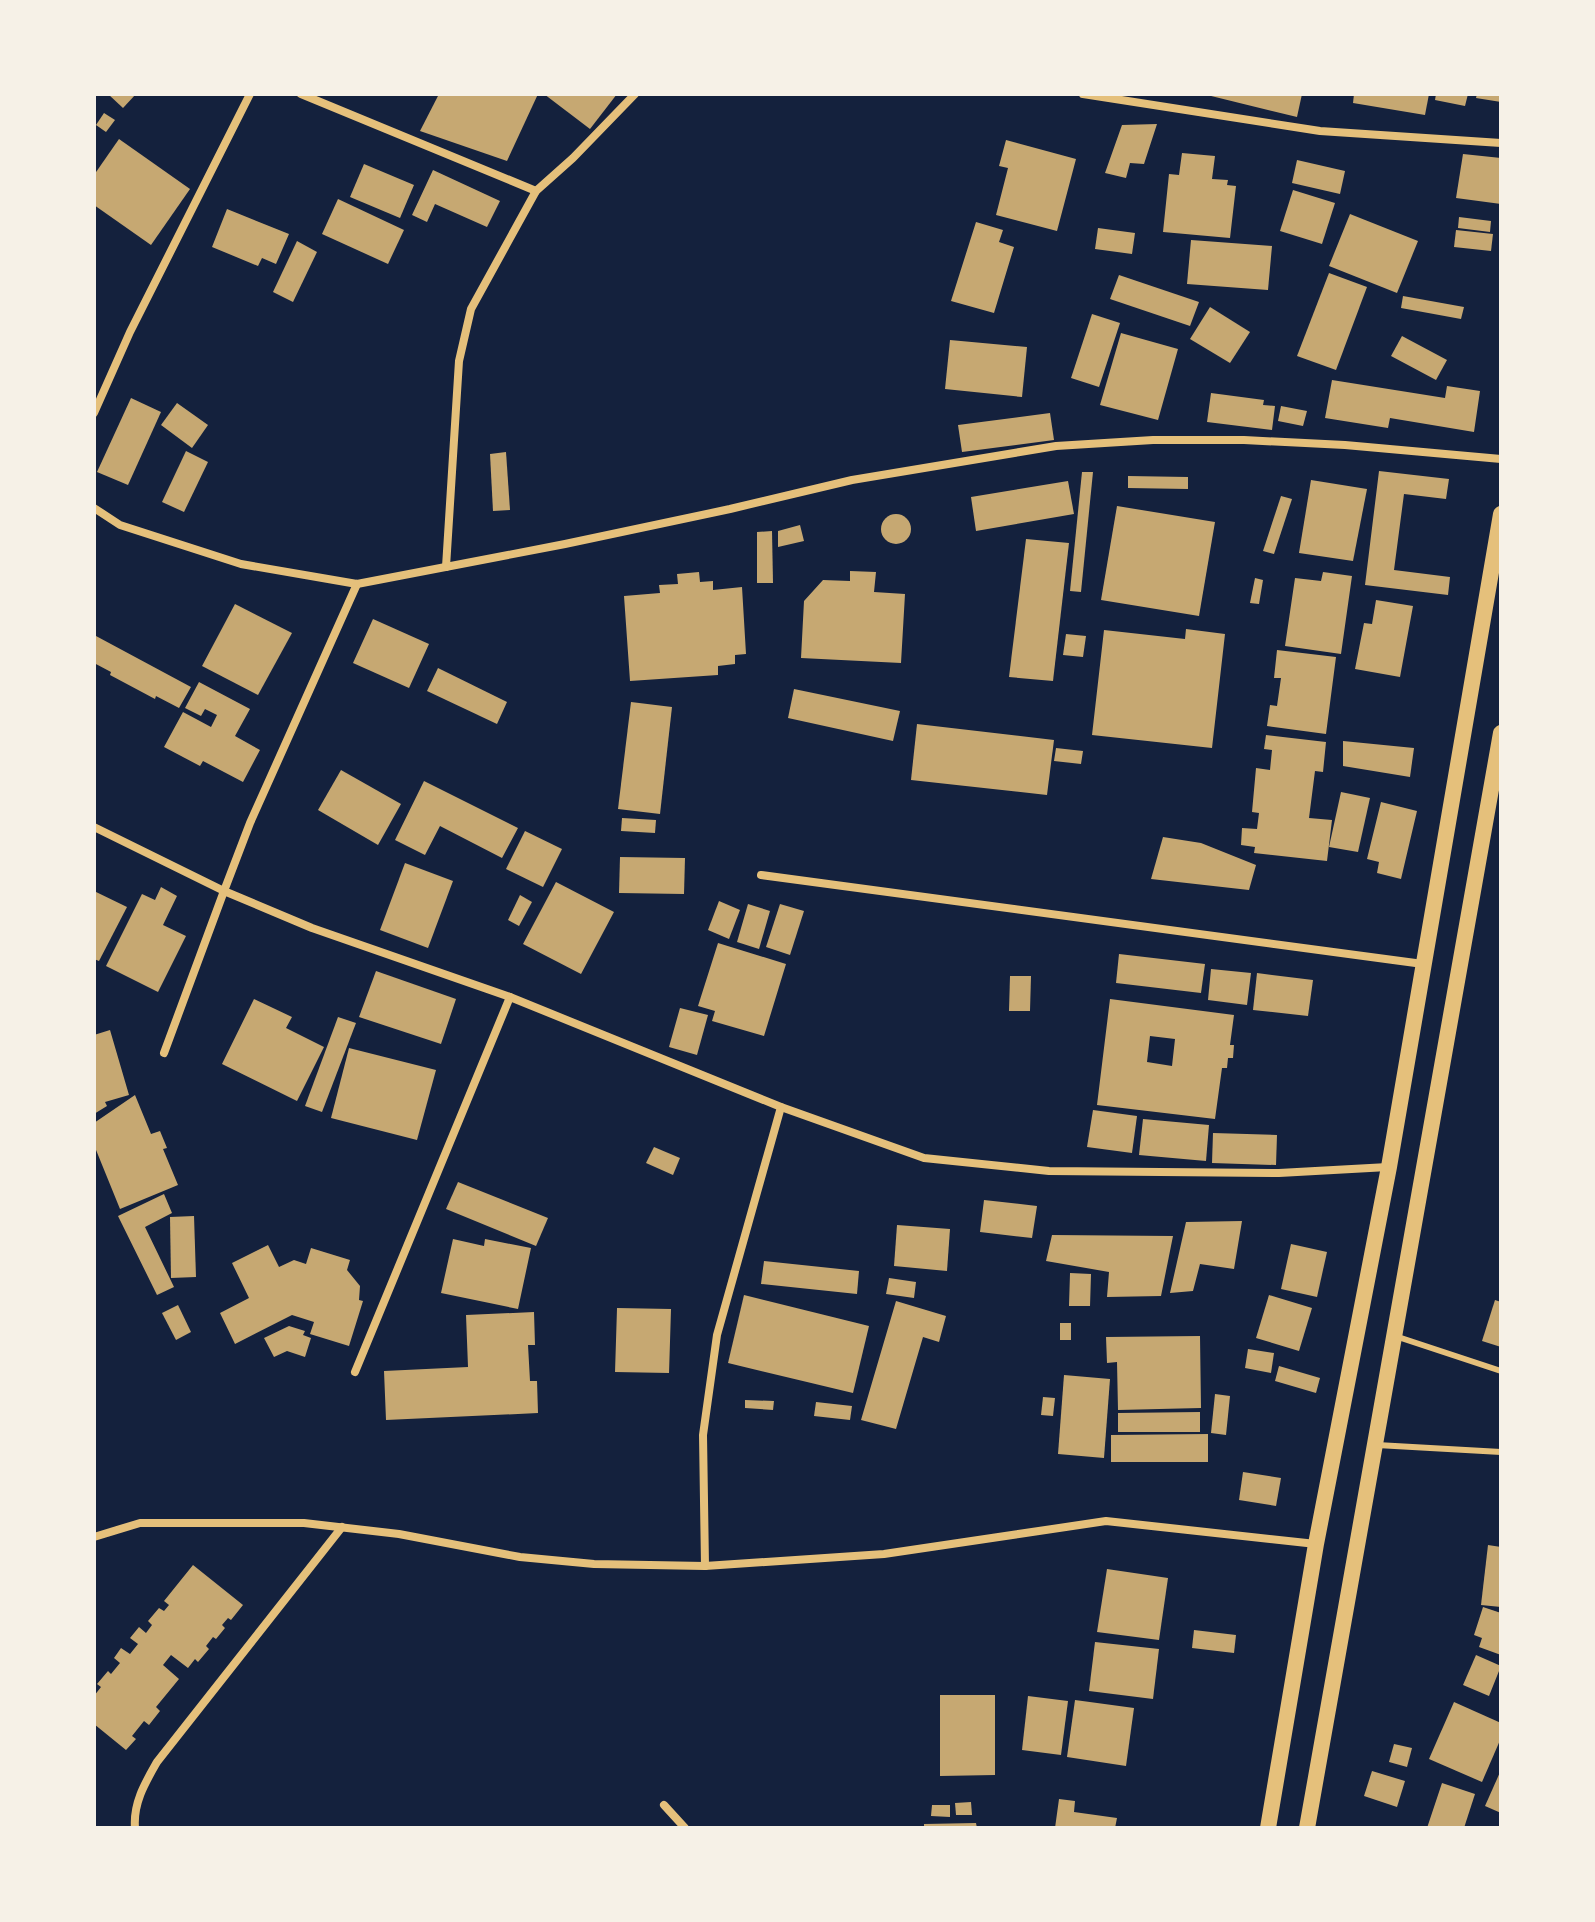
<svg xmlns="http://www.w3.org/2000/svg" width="1595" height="1922" viewBox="0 0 1595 1922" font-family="Quicksand,sans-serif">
	<rect width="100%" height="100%" fill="#14213d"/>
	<g fill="#c6a872" fill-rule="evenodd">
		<path d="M108,94H136L123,108Z"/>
		<path d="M439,94H538L507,161L420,131Z"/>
		<path d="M544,94H617L590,129Z"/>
		<path d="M1203,94H1302L1297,117Z"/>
		<path d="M1354,94H1429L1425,115L1353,103Z"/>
		<path d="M1436,94H1468L1465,106L1435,100Z"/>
		<path d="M1477,94H1501V102L1476,98Z"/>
		<path d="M104,113L115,120L106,132L96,125Z"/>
		<path d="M1157,124L1144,164L1130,163L1126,178L1105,173L1122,125Z"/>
		<path d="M119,139L190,189L151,245L94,205V175Z"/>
		<path d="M1006,140L1076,159L1057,231L996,215L1008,168L999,166Z"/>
		<path d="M1182,153L1215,156L1212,179L1228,180L1227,185L1236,186L1230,238L1163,232L1169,174L1179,175Z"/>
		<path d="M1463,154L1501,158V204L1456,198Z"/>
		<path d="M1297,160L1345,171L1340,194L1292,183Z"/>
		<path d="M364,164L414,185L400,218L350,197Z"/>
		<path d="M433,170L500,201L487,227L435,204L427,222L412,215Z"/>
		<path d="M1293,190L1335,203L1322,244L1280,231Z"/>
		<path d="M338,199L404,230L388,264L322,234Z"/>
		<path d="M227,209L289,234L276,264L262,258L258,266L212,247Z"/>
		<path d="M1350,214L1418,241L1397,293L1329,266Z"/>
		<path d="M1459,217L1491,221L1490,232L1458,228Z"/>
		<path d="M976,222L1003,230L999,242L1014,247L994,313L951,301Z"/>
		<path d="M1098,228L1135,233L1132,254L1095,249Z"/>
		<path d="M1456,230L1493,234L1491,251L1454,247Z"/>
		<path d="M1191,240L1272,246L1268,290L1187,284Z"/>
		<path d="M297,241L317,252L293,302L273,292Z"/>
		<path d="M1329,273L1367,287L1336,370L1297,356Z"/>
		<path d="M1119,275L1199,302L1190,326L1110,299Z"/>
		<path d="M1403,296L1464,307L1461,319L1401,308Z"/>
		<path d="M1210,307L1250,332L1230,363L1190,339Z"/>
		<path d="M1092,314L1120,323L1099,387L1071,378Z"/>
		<path d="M1121,333L1178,349L1158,420L1100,405Z"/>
		<path d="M1402,336L1447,360L1436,380L1391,356Z"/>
		<path d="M950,340L1027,347L1022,397L945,389Z"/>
		<path d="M1332,380L1445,398L1447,386L1480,391L1474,432L1390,418L1388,428L1325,418Z"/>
		<path d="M1211,393L1264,400L1263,405L1275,406L1272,430L1207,422Z"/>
		<path d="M131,398L161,412L128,485L97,472Z"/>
		<path d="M177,403L208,425L192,448L161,425Z"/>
		<path d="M1281,406L1307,411L1303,426L1278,421Z"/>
		<path d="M1050,413L1054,440L962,452L958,425Z"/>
		<path d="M186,451L208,462L184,512L162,502Z"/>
		<path d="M506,452L510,510L493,511L490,454Z"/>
		<path d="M1379,471L1449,479L1446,499L1404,494L1394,570L1450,577L1448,595L1365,585Z"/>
		<path d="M1082,472H1093L1081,592L1070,591Z"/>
		<path d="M1128,476L1188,477V489L1128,488Z"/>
		<path d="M1311,480L1367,489L1353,561L1299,553Z"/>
		<path d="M1068,481L1074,514L976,531L971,497Z"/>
		<path d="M1281,496L1292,499L1274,554L1263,551Z"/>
		<path d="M1117,506L1215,522L1199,616L1101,600Z"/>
		<circle cx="896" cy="529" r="15"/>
		<path d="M800,525L804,541L778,547V531Z"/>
		<path d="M772,531L773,583H757V532Z"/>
		<path d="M1026,539L1069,543L1053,681L1009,677Z"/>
		<path d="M850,571L876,572L874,592L905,594L901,663L801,658L804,601L823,580L850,581Z"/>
		<path d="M699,572L700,582L713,581V590L742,587L746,654L735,655V664L718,666V675L630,681L624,596L660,593L659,585L678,584L677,574Z"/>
		<path d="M1323,572L1352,576L1341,654L1285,646L1295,578L1321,581Z"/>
		<path d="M1255,578L1263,580L1259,604L1250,603Z"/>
		<path d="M1376,600L1413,606L1400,677L1355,669L1364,623L1372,624Z"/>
		<path d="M235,604L292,633L258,695L202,666Z"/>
		<path d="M373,619L429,644L409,688L353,663Z"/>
		<path d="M1186,629L1225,634L1212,748L1092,735L1104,630L1185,639Z"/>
		<path d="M1066,634L1086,636L1083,657L1063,655Z"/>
		<path d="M96,636L191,687L179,708L156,696L155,699L110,675L111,672L94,663Z"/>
		<path d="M1277,650L1336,657L1326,734L1267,726L1270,705L1277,706L1281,678H1274Z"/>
		<path d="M438,668L507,702L497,724L427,691Z"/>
		<path d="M199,682L250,709L235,736L260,750L243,782L203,761L200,766L164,747L183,712L211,727L217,715L205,709L201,716L185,708Z"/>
		<path d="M794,689L900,711L893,741L788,718Z"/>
		<path d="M631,702L672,707L660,814L618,809Z"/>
		<path d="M917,724L1054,740L1047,795L911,780Z"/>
		<path d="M1266,735L1326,742L1323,772L1315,771L1309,818L1332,820L1327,861L1254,853L1255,847L1241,845L1242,828L1257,829L1259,813L1252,812L1256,768L1270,770L1272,750L1264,749Z"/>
		<path d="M1343,741L1414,748L1410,777L1343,766Z"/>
		<path d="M1056,748L1083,751L1081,764L1054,761Z"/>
		<path d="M341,770L401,804L378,845L318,810Z"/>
		<path d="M424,781L518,828L502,858L440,826L425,855L395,840Z"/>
		<path d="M1341,792L1370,798L1358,852L1329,847Z"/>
		<path d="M1381,802L1417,811L1401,879L1377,873L1379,862L1367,859Z"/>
		<path d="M622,818L656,820L655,833L621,831Z"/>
		<path d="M525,831L562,849L543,887L506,869Z"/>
		<path d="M1163,837L1201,843L1256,865L1249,890L1151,879Z"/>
		<path d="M620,857L685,858L684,894L619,893Z"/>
		<path d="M405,863L453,881L428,948L380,930Z"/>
		<path d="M556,882L614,912L581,974L523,944Z"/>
		<path d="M161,887L177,896L163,925L186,936L158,992L106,966L142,894L155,900Z"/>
		<path d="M94,891L127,907L99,961L94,959Z"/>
		<path d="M520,895L532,902L519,926L508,920Z"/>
		<path d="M719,901L740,910L729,939L708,930Z"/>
		<path d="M748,904L770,911L759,949L737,942Z"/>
		<path d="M780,904L804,911L790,955L766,947Z"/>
		<path d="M718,943L786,964L764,1036L712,1021L715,1011L698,1006Z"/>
		<path d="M1119,954L1205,964L1201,993L1116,983Z"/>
		<path d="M1211,969L1251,973L1247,1005L1208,1000Z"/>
		<path d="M376,971L456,999L441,1044L359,1017Z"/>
		<path d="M1257,973L1313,980L1308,1016L1253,1010Z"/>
		<path d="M1010,976H1031L1030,1011H1009Z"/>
		<path d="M254,999L292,1017L286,1028L324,1047L297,1101L222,1064Z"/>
		<path d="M1110,999L1234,1015L1230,1045H1234L1233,1058H1228L1227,1068H1222L1215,1119L1097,1105ZM1150,1036L1175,1039L1172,1066L1147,1062Z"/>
		<path d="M680,1008L708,1015L697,1055L669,1047Z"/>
		<path d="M338,1017L356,1023L322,1112L305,1106Z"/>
		<path d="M110,1030L129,1095L105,1102L107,1106L94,1114V1035Z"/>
		<path d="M349,1048L436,1070L417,1140L331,1118Z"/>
		<path d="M135,1095L151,1134L160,1131L167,1148L163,1149L178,1185L120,1209L94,1145V1123Z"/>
		<path d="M1093,1110L1137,1116L1132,1153L1087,1147Z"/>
		<path d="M1143,1119L1209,1125L1206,1161L1139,1155Z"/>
		<path d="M1213,1133L1277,1135L1276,1165L1212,1163Z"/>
		<path d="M654,1147L680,1158L673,1175L646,1163Z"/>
		<path d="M458,1182L548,1218L536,1246L446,1209Z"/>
		<path d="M164,1194L172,1213L145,1227L174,1287L157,1295L118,1216Z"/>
		<path d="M984,1200L1037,1206L1032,1238L980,1232Z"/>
		<path d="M194,1216L196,1277L171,1278L170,1217Z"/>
		<path d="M1242,1221L1234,1269L1200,1264L1193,1291L1170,1293L1186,1222Z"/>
		<path d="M897,1225L950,1229L947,1271L894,1266Z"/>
		<path d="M1052,1235L1173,1236L1161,1296L1107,1297L1109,1272L1046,1261Z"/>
		<path d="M453,1239L484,1246L485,1239L531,1248L518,1309L441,1293Z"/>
		<path d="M1291,1244L1327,1252L1317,1297L1281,1289Z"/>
		<path d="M268,1245L279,1267L294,1260L306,1264L311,1248L350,1260L347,1270L360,1286L359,1300L363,1301L349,1346L310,1334L314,1322L292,1315L235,1344L220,1313L249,1298L232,1263Z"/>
		<path d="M764,1261L859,1271L857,1294L761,1284Z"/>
		<path d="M1070,1273L1091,1274L1090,1306H1069Z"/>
		<path d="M889,1278L916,1282L914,1298L886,1294Z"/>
		<path d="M744,1295L869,1326L853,1393L728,1363Z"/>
		<path d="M1269,1295L1312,1308L1299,1351L1256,1338Z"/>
		<path d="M1495,1300L1501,1302V1347L1482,1341Z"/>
		<path d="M896,1301L946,1316L939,1342L923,1337L896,1429L861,1420Z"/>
		<path d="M178,1305L191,1332L176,1340L162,1313Z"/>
		<path d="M617,1308L671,1309L669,1373L615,1372Z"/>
		<path d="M534,1312L535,1345H528L530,1381H537L538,1413L386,1420L384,1371L468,1367L466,1315Z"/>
		<rect x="1060" y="1323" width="11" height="17"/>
		<path d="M289,1326L305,1331L303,1335L311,1338L305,1357L287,1351L274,1357L264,1338Z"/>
		<path d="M1200,1336L1201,1408L1118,1410L1117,1362L1107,1363L1106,1337Z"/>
		<path d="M1248,1349L1274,1353L1271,1373L1245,1368Z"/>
		<path d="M1279,1366L1320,1378L1316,1393L1275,1381Z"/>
		<path d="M1064,1375L1110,1379L1104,1458L1058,1454Z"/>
		<path d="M1215,1394L1230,1396L1226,1435L1211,1433Z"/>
		<path d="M1043,1397L1055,1398L1053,1416L1041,1415Z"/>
		<path d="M745,1400L774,1401L773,1410L745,1408Z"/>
		<path d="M816,1402L852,1406L850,1420L814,1416Z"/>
		<path d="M1200,1412V1432H1118V1413Z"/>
		<path d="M1208,1434V1462H1111V1435Z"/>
		<path d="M1243,1472L1281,1478L1276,1506L1239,1500Z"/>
		<path d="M1488,1545L1501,1547V1607L1481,1605Z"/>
		<path d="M193,1565L243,1605L231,1620L228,1618L222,1625L225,1628L216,1639L213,1637L206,1646L209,1649L198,1662L195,1659L188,1668L171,1655L163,1665L179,1679L156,1707L160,1711L149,1725L144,1721L132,1736L136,1739L126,1750L94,1724V1696L101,1687L97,1684L108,1671L111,1674L120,1663L114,1658L121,1648L130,1654L138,1644L130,1638L139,1627L146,1633L152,1625L148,1621L159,1608L164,1611L169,1605L164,1601Z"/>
		<path d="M1107,1569L1168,1578L1159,1640L1097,1632Z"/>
		<path d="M1483,1607L1501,1613V1655L1479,1647L1482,1638L1474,1635Z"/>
		<path d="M1194,1630L1236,1635L1234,1653L1192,1648Z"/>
		<path d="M1095,1642L1159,1649L1153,1699L1089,1691Z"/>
		<path d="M1476,1655L1501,1666L1489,1696L1463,1685Z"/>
		<path d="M940,1695H995V1775L940,1776Z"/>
		<path d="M1028,1696L1068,1701L1061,1755L1022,1750Z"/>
		<path d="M1075,1700L1134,1708L1126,1766L1067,1757Z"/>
		<path d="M1454,1702L1501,1723V1738L1482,1782L1429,1759Z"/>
		<path d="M1394,1744L1412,1748L1407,1767L1389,1762Z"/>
		<path d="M1501,1770V1813L1485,1806Z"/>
		<path d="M1372,1771L1405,1781L1397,1807L1364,1796Z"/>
		<path d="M1442,1783L1475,1794L1464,1828H1427Z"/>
		<path d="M1059,1799L1075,1801L1074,1812L1117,1818L1115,1828H1055Z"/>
		<path d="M971,1802L972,1815H956L955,1803Z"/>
		<path d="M932,1805H950V1817L931,1816Z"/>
		<path d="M976,1823L977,1828H924V1824Z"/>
	</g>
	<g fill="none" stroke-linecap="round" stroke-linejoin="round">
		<g stroke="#e5c07b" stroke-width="6">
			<path d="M1395,1336L1501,1371"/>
			<path d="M1377,1445L1501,1452"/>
		</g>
		<g stroke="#e5c07b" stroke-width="8">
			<path d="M301,94L536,191"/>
			<path d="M1083,94L1320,131L1501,143"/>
			<path d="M94,413L130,332L250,94"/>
			<path d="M94,508L120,525L241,564L357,584L565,544L730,509L852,480L1056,446L1153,440H1244L1345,445L1501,459"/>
			<path d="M446,567L459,361L471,309L536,191L573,158L635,94"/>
			<path d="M357,584L250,823L224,891L312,928L510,997L781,1107L924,1158L1049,1171L1279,1173L1388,1167"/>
			<path d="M94,827L224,891L164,1053"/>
			<path d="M761,875L1423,964"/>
			<path d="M355,1372L510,997"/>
			<path d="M94,1537L140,1523H304L399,1534L520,1557L594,1564L705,1566L884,1554L1106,1521L1316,1544"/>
			<path d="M705,1566L703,1435L717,1335L781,1107"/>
			<path d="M664,1805L685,1828"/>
			<path d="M135,1828C133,1803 145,1783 157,1762L342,1527"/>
		</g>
		<g stroke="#e5c07b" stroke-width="16">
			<path d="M1268,1828L1316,1544L1389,1167L1501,514"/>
			<path d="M1307,1828L1501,733"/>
		</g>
	</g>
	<rect width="1595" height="1922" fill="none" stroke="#f6f1e7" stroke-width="192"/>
</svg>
